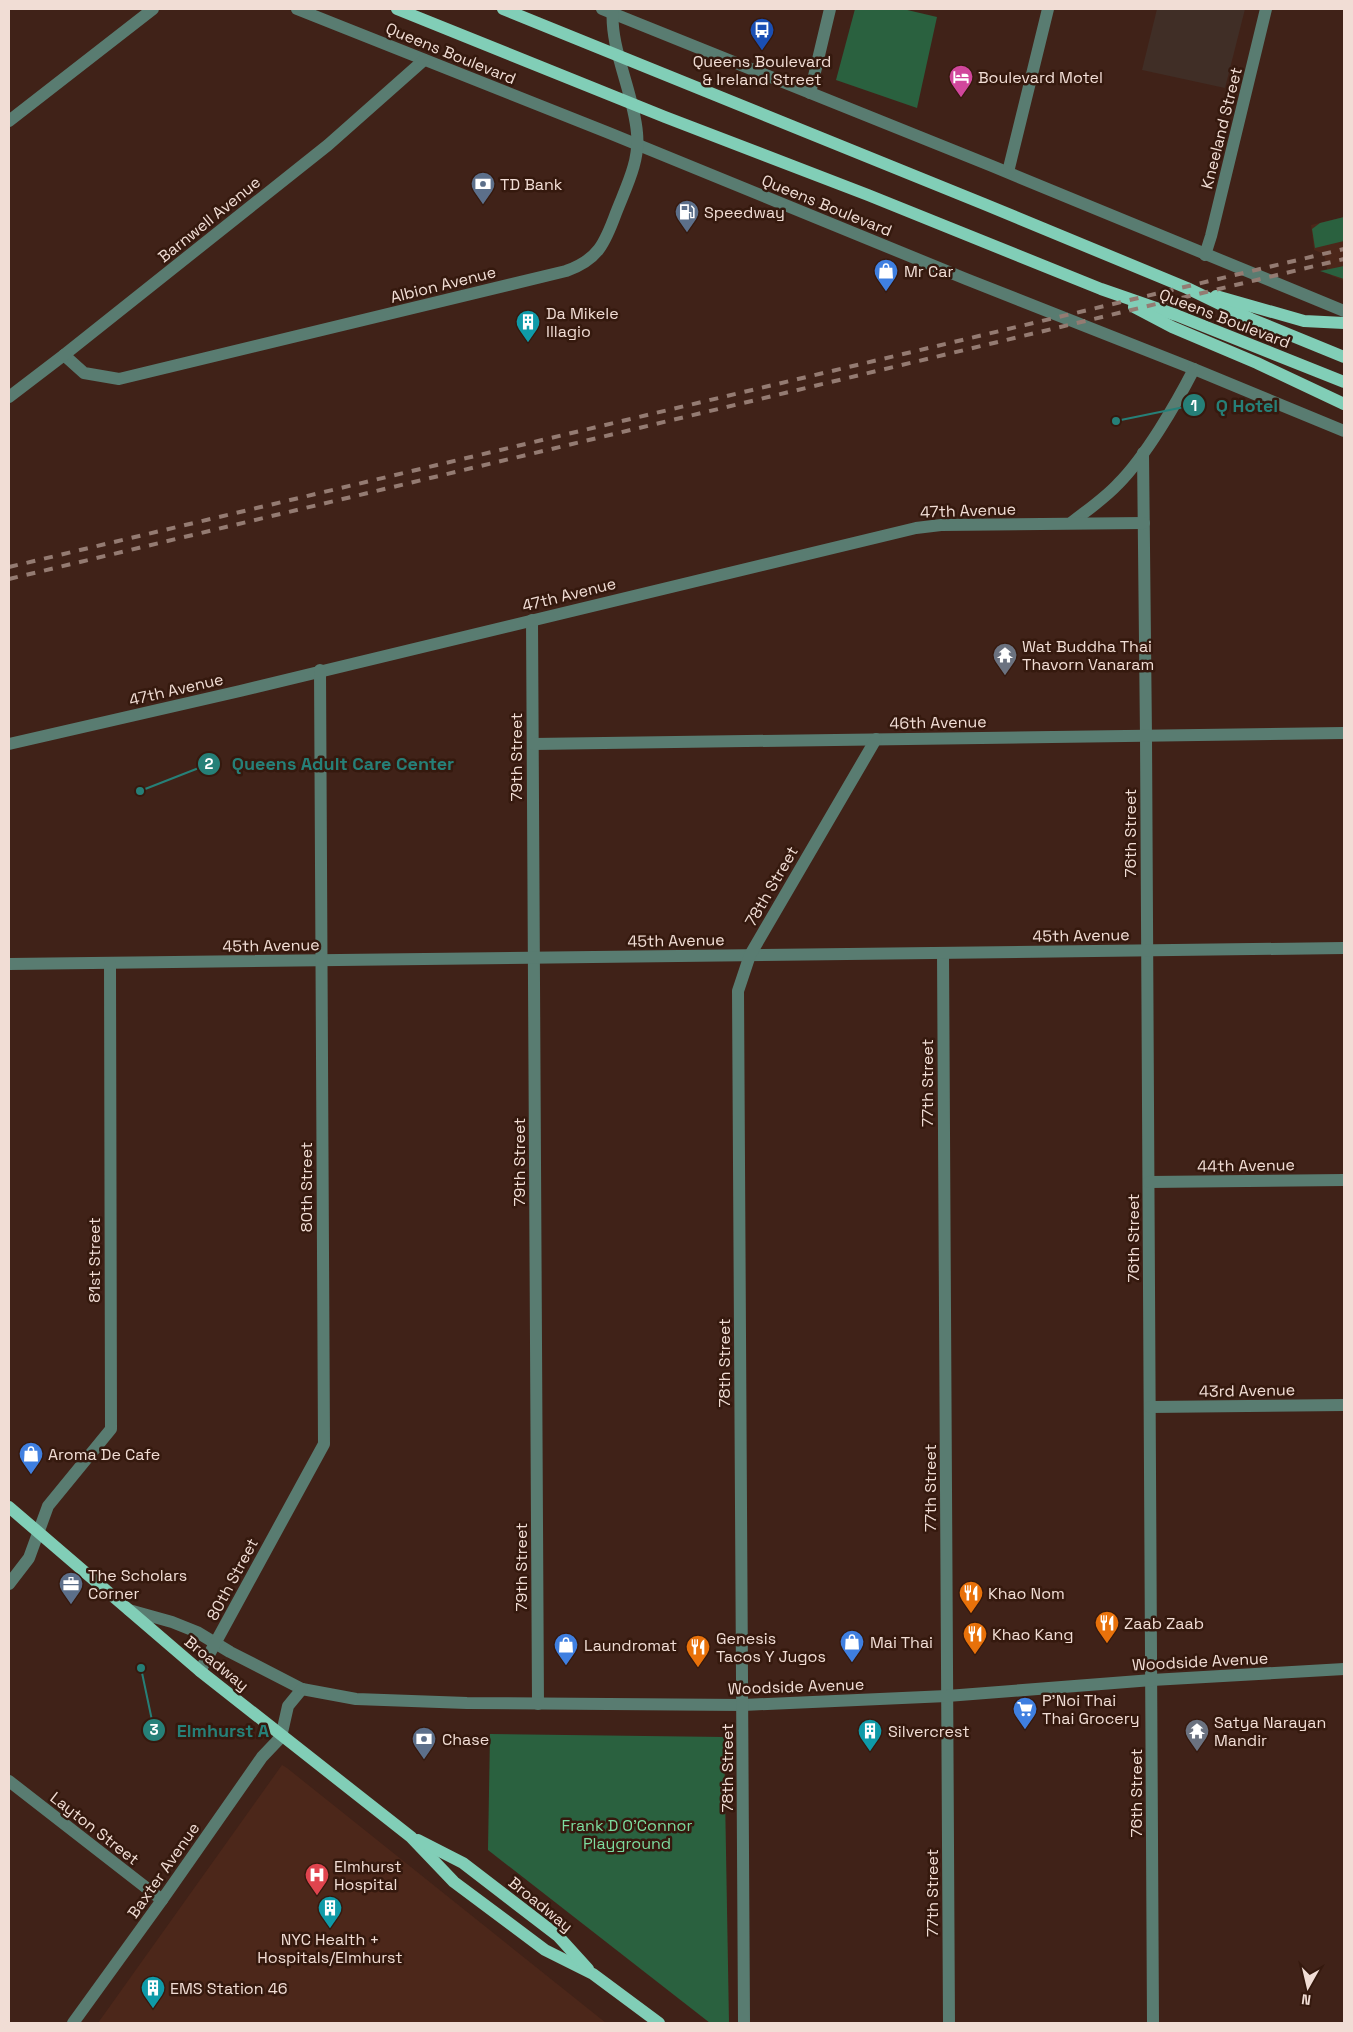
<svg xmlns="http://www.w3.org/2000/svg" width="1353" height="2032" viewBox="0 0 1353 2032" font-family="'Space Grotesk',sans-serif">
	<rect width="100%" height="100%" fill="#402218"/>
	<g fill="#4c271a">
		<path d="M1344,217V281L1332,276L1327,269L1324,254L1314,250L1311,225Z"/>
		<path d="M282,1765L287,1768L606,2023H98Z"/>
	</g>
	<path fill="#402e26" d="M1157,9H1245L1225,88L1142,70Z"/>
	<g fill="#2a613f">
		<path d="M855,9H903L937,17L917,108L836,80Z"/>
		<path d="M1344,217V241L1315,248L1312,229L1320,223Z"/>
		<path d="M1344,266V279L1320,271Z"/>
		<path d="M490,1734L724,1737L729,2023H710L488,1850Z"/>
	</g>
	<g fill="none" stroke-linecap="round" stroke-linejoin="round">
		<g stroke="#597c71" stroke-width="12">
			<path d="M297,9L609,133L966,279L1194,369L1344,431"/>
			<path d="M602,9L992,166L1344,311"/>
			<path d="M810,93L830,9"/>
			<path d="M9,121L153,9"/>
			<path d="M1008,172L1048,9"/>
			<path d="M1205,255L1211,236L1266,9"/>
			<path d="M64,355L84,373L119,379L566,271C598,260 605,243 616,213C626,187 640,161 637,133C634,93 609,47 613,9"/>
			<path d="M9,397L64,355L328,145L424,60"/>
			<path d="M1143,453L1146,736L1153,2023"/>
			<path d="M1071,523C1086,511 1104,499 1118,484C1146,456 1176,404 1194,369"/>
			<path d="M532,620L538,1704"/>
			<path d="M9,744L240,691L916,528L941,525L1144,523"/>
			<path d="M533,744L1344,733"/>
			<path d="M943,953L949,2023"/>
			<path d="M9,964L1344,948"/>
			<path d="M1149,1182L1344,1180"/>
			<path d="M1150,1407L1344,1405"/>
			<path d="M9,1584L29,1558L48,1506L111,1429L110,963"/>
			<path d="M129,1610L172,1622L197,1632L230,1652L302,1689L356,1699L467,1703L743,1705L947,1696L1152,1680L1344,1669"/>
			<path d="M200,1671L324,1444L320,670"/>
			<path d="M9,1781L162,1900"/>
			<path d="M73,2023L162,1900L262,1757L281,1737L288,1706L302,1689"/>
			<path d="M744,2023L738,991L750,955L876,739"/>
		</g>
		<g stroke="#81ceb7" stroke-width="12">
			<path d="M397,9L665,117L868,195L1101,289L1176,315L1344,382"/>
			<path d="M503,9L984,204L1187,288L1251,319L1344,357"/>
			<path d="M1216,296L1304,321L1344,323"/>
			<path d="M1134,307L1172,327L1257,363L1344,404"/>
			<path d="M9,1507L200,1671L411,1837L454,1882L545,1950L593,1974L659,2023"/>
			<path d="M418,1840L463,1863L558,1936L588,1969"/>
		</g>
		<g stroke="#947b72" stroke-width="4" stroke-dasharray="9 9" stroke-linecap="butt">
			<path d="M9,567L1344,249"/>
			<path d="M9,579L1344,259"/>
		</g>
	</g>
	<defs>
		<symbol id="bus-pin" viewBox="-11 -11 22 30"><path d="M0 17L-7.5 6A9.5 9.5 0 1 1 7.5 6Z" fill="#1a4fb4" stroke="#35190e"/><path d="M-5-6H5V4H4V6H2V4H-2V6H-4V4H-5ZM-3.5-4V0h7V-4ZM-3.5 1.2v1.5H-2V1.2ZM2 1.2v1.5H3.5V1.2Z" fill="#fff"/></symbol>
		<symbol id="hotel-pin" viewBox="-11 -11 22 30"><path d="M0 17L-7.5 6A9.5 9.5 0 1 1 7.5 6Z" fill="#d1479c" stroke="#35190e"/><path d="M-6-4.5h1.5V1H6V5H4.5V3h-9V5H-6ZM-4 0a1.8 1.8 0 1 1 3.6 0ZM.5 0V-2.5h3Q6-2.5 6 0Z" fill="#fff"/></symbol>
		<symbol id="bank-pin" viewBox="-11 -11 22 30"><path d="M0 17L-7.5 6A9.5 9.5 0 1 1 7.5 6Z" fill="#5c6f8a" stroke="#35190e"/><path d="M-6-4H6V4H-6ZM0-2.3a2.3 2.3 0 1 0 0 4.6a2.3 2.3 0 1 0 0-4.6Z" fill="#fff"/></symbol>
		<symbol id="fuel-pin" viewBox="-11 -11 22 30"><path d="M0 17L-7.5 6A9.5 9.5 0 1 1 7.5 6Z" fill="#5c6f8a" stroke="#35190e"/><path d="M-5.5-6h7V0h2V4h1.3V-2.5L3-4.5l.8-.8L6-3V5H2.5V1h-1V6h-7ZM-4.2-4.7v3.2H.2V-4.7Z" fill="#fff"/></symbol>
		<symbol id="shop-pin" viewBox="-11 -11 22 30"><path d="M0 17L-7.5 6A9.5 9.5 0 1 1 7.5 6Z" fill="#3f7fe0" stroke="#35190e"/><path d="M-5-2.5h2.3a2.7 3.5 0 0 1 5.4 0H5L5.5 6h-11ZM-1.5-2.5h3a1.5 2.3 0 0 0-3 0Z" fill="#fff"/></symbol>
		<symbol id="building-pin" viewBox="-11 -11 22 30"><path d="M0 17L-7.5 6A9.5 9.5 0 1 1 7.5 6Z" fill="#0f9aa8" stroke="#35190e"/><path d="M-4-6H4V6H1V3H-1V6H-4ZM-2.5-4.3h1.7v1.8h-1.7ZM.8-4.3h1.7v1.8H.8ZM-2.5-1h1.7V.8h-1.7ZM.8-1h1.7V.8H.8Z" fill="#fff"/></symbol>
		<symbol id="temple-pin" viewBox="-11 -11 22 30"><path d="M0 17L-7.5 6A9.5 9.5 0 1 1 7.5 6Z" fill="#6b7280" stroke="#35190e"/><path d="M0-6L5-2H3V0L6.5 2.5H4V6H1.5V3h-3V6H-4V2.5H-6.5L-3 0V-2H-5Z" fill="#fff"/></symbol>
		<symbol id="office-pin" viewBox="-11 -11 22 30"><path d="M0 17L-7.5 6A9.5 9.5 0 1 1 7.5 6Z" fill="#5c6f8a" stroke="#35190e"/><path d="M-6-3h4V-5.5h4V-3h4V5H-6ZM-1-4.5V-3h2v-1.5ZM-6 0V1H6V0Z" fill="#fff"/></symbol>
		<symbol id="restaurant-pin" viewBox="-11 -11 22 30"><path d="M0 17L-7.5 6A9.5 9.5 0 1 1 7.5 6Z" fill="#e8710a" stroke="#35190e"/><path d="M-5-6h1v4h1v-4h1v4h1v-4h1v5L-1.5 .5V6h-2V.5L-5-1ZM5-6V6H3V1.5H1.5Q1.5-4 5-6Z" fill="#fff"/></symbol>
		<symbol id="supermarket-pin" viewBox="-11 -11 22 30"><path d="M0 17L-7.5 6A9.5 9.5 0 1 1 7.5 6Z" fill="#3f7fe0" stroke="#35190e"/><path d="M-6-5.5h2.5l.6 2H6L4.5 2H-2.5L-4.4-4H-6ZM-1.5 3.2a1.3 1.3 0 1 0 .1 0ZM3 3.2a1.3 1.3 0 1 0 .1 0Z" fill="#fff"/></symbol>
		<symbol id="hospital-pin" viewBox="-11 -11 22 30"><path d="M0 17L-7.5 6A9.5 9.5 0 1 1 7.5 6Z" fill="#e0444e" stroke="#35190e"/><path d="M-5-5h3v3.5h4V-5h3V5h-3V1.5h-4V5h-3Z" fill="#fff"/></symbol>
	</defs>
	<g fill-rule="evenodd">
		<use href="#bus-pin" x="748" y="16" width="28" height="38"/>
		<use href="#hotel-pin" x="947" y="63" width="28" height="38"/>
		<use href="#bank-pin" x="469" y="170" width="28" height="38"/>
		<use href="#fuel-pin" x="673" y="198" width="28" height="38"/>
		<use href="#shop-pin" x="872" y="257" width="28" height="38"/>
		<use href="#building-pin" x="514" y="308" width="28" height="38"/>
		<use href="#temple-pin" x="991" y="641" width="28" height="38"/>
		<use href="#shop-pin" x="17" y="1440" width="28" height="38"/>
		<use href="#office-pin" x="57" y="1570" width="28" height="38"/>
		<use href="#restaurant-pin" x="957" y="1579" width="28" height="38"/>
		<use href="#restaurant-pin" x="1093" y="1609" width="28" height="38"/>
		<use href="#restaurant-pin" x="961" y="1620" width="28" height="38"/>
		<use href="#shop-pin" x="838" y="1628" width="28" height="38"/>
		<use href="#shop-pin" x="552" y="1631" width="28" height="38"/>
		<use href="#restaurant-pin" x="684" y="1633" width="28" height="38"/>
		<use href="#supermarket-pin" x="1011" y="1695" width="28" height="38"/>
		<use href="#building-pin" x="856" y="1717" width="28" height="38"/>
		<use href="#temple-pin" x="1183" y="1717" width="28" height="38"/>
		<use href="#bank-pin" x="410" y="1725" width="28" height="38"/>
		<use href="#hospital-pin" x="303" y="1861" width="28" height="38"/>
		<use href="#building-pin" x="316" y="1894" width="28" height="38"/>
		<use href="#building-pin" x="139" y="1974" width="28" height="38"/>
	</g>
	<g text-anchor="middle" stroke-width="5" stroke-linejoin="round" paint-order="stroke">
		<g font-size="16" fill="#f1ddd5" stroke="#35190e">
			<text transform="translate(451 53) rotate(22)" y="6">Queens Boulevard</text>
			<text transform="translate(1221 128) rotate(-76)" y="6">Kneeland Street</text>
			<text transform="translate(827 205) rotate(22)" y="6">Queens Boulevard</text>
			<text transform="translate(209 219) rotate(-39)" y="6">Barnwell Avenue</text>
			<text transform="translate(443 284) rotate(-14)" y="6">Albion Avenue</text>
			<text transform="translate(1225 318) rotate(21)" y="6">Queens Boulevard</text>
			<text transform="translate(968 510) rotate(-2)" y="6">47th Avenue</text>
			<text transform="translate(569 594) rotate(-14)" y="6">47th Avenue</text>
			<text transform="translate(176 689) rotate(-13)" y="6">47th Avenue</text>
			<text transform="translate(938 722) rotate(-1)" y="6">46th Avenue</text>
			<text transform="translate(516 757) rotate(-90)" y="6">79th Street</text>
			<text transform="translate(1130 833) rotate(-90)" y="6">76th Street</text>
			<text transform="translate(771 886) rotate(-60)" y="6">78th Street</text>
			<text transform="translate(1081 935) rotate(-1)" y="6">45th Avenue</text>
			<text transform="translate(676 940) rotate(-1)" y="6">45th Avenue</text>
			<text transform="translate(271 945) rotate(-1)" y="6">45th Avenue</text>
			<text transform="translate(927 1083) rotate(-90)" y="6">77th Street</text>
			<text transform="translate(519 1162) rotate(-90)" y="6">79th Street</text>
			<text transform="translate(1246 1165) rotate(-1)" y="6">44th Avenue</text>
			<text transform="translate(306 1187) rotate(-90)" y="6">80th Street</text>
			<text transform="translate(1133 1238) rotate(-90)" y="6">76th Street</text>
			<text transform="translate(94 1260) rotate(-90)" y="6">81st Street</text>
			<text transform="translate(724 1363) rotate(-90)" y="6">78th Street</text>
			<text transform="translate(1247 1390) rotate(-1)" y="6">43rd Avenue</text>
			<text transform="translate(930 1488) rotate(-90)" y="6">77th Street</text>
			<text transform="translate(521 1567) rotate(-90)" y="6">79th Street</text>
			<text transform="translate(232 1579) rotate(-62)" y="6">80th Street</text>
			<text transform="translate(1200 1661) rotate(-3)" y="6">Woodside Avenue</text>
			<text transform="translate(217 1663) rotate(39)" y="6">Broadway</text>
			<text transform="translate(796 1686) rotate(-2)" y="6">Woodside Avenue</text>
			<text transform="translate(727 1768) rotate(-90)" y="6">78th Street</text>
			<text transform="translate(1136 1793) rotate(-90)" y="6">76th Street</text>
			<text transform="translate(95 1828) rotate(38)" y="6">Layton Street</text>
			<text transform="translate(163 1870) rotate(-55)" y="6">Baxter Avenue</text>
			<text transform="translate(932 1893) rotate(-90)" y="6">77th Street</text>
			<text transform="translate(541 1904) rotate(39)" y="6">Broadway</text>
		</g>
		<g font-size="16" fill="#f1ddd5" stroke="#35190e" text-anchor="start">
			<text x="762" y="67" text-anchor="middle">Queens Boulevard<tspan x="762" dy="18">&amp; Ireland Street</tspan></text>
			<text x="978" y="83">Boulevard Motel</text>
			<text x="500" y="190">TD Bank</text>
			<text x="704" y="218">Speedway</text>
			<text x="904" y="277">Mr Car</text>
			<text x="546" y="319">Da Mikele<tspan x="546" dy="18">Illagio</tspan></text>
			<text x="1022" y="652">Wat Buddha Thai<tspan x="1022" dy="18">Thavorn Vanaram</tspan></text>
			<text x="48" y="1460">Aroma De Cafe</text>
			<text x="88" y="1581">The Scholars<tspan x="88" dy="18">Corner</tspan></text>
			<text x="988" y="1599">Khao Nom</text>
			<text x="1124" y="1629">Zaab Zaab</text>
			<text x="992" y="1640">Khao Kang</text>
			<text x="716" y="1644">Genesis<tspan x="716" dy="18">Tacos Y Jugos</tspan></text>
			<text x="870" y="1648">Mai Thai</text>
			<text x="584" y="1651">Laundromat</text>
			<text x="1042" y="1706">P'Noi Thai<tspan x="1042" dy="18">Thai Grocery</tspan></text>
			<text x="1214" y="1728">Satya Narayan<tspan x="1214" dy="18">Mandir</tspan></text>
			<text x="888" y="1737">Silvercrest</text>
			<text x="442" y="1745">Chase</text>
			<text x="334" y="1872">Elmhurst<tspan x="334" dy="18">Hospital</tspan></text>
			<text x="330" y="1945" text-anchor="middle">NYC Health +<tspan x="330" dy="18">Hospitals/Elmhurst</tspan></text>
			<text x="170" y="1994">EMS Station 46</text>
		</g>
		<g font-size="16" fill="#7ddd9f" stroke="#35190e">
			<text x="627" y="1831">Frank D O'Connor<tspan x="627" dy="18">Playground</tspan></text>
		</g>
	</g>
	<path fill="none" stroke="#268078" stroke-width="2" d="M1116 421L1194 405M140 791L209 764M141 1668L154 1730"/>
	<g fill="#268078" stroke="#35190e" stroke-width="2">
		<circle cx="1116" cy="421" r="5"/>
		<circle cx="140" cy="791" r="5"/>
		<circle cx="141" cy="1668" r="5"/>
		<circle cx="1194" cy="405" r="12"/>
		<circle cx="209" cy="764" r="12"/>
		<circle cx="154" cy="1730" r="12"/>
	</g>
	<g font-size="15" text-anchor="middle" font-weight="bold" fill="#fff">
		<text x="1194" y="411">1</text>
		<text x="209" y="769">2</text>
		<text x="154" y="1735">3</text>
	</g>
	<g font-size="18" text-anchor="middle" font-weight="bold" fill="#268078" stroke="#35190e" stroke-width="5" stroke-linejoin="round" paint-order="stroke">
		<text x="1247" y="412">Q Hotel</text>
		<text x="343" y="770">Queens Adult Care Center</text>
		<text x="223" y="1737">Elmhurst A</text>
	</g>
	<rect width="1353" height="2032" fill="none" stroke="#f1ddd5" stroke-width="20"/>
	<g transform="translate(1308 1987) rotate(188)" stroke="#35190e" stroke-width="4" paint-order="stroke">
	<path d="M0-4L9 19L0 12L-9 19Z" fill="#f1ddd5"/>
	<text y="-8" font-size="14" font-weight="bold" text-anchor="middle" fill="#f1ddd5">N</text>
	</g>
</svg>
